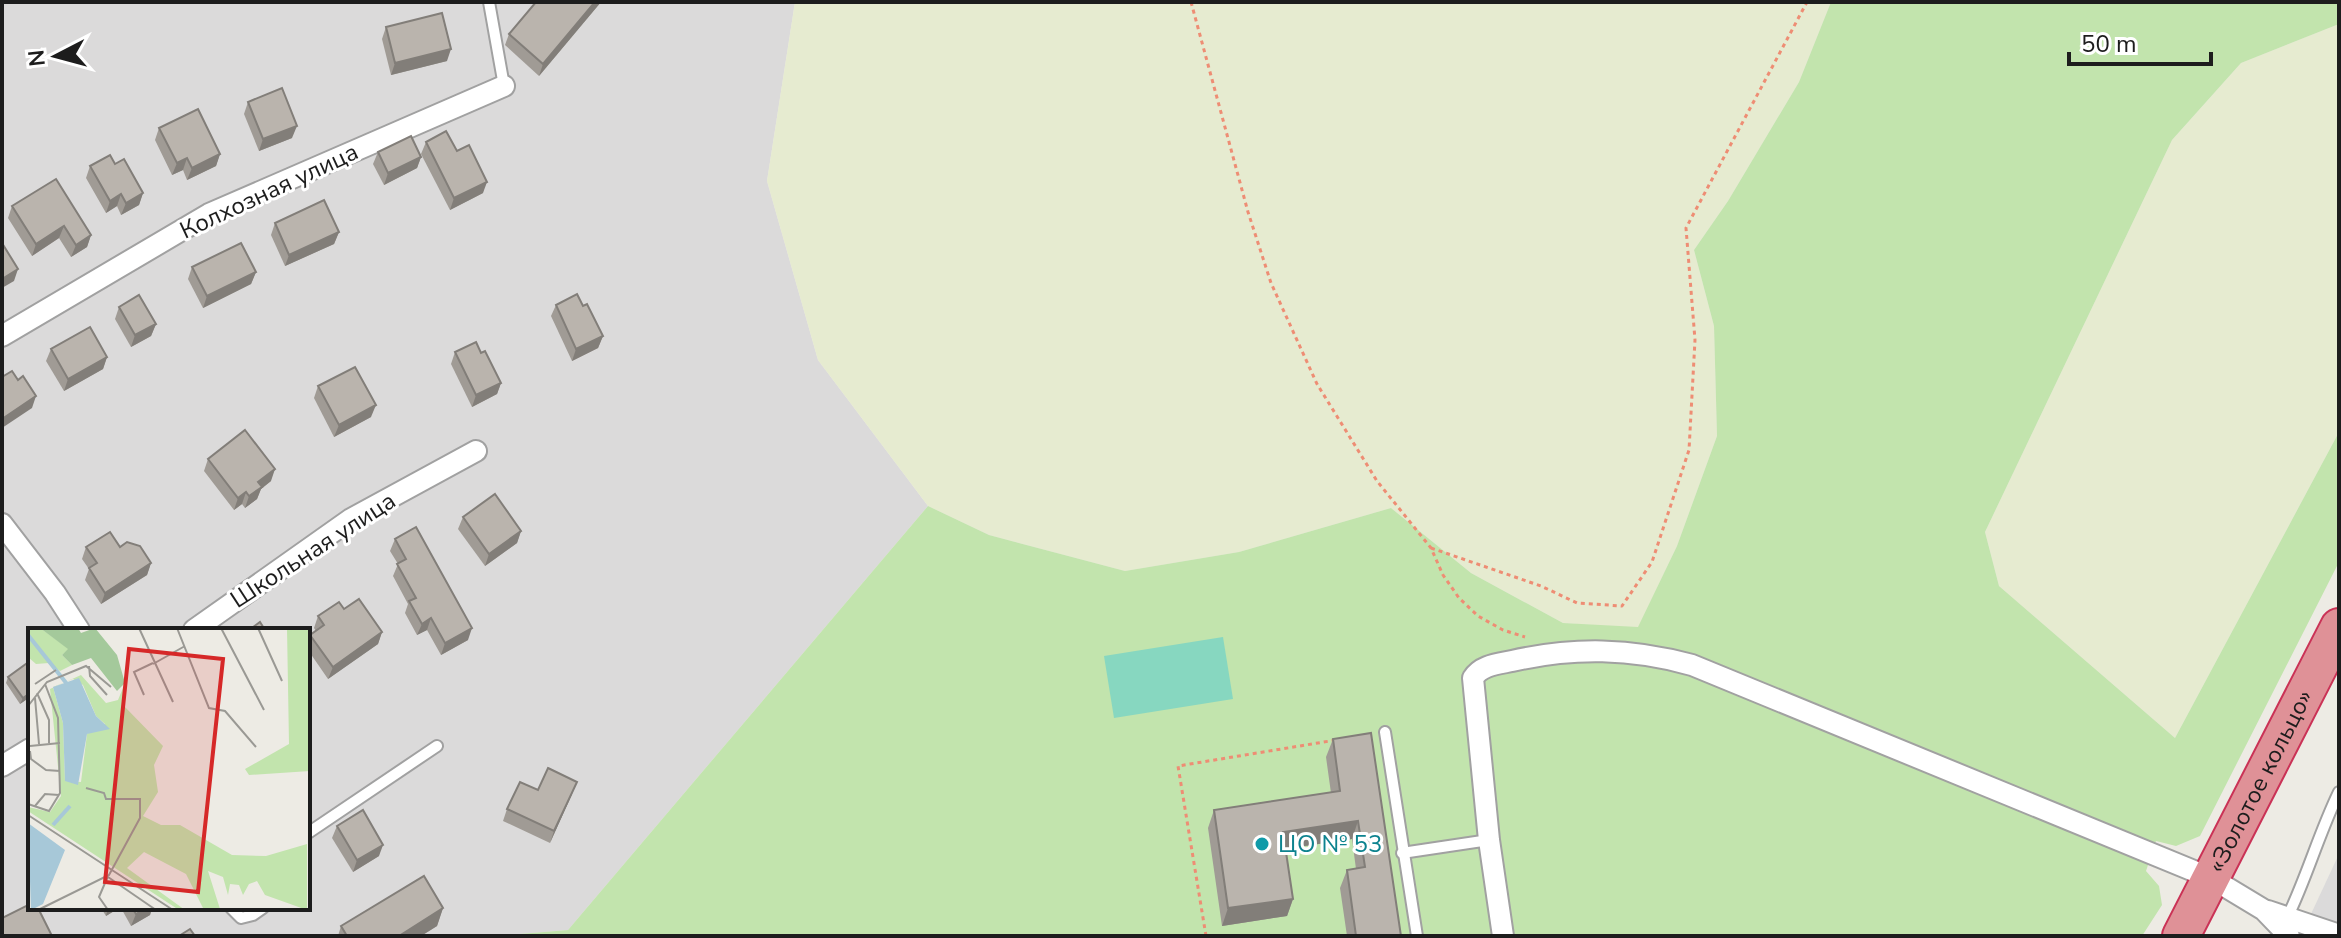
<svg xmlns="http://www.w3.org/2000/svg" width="2341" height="938" viewBox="0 0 2341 938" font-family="'Nunito Sans',sans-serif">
	<rect width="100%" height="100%" fill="#edebe4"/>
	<g fill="#dbdada" fill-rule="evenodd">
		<path d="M2,2H795L767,181L818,360L928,506L568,930L496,936H2ZM30,630H308V908H30Z"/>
		<path d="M2339,854V936H2306L2304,929Z"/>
	</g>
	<g fill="#e6ebd0">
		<path d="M795,2H1831L1799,82L1728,201L1694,250L1714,326L1717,436L1677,546L1638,628L1563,623L1471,573L1391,508L1239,552L1125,571L989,535L928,506L818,360L767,181Z"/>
		<path d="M2339,24V432L2175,738L1999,586L1985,532L2172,140L2241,63Z"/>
	</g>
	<path fill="#c2e4ad" d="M1831,2H2339V24L2241,63L2172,140L1985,532L1999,586L2175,738L2339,432V562L2200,836L2176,846L2156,841L2146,871L2159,886L2162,905L2142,936H496L568,930L928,506L989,535L1125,571L1239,552L1391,508L1471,573L1563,623L1638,627L1677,546L1717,436L1714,326L1694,250L1728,201L1799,82Z"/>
	<path fill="#87d7c0" d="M1223,637L1233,699L1114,718L1104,656Z"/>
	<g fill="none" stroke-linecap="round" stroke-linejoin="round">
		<defs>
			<g id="lane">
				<path d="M489,2L504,86"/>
				<path d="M1385,732L1417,936"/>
				<path d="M308,833L437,746"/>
				<path d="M1402,853L1489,840"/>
				<path d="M231,908L241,918L253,915L263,908"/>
				<path d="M2287,918C2307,877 2319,833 2339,792"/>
			</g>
			<g id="street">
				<path d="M2,336L209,214L504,86"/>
				<path d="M2,524L55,593L79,630"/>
				<path d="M194,630L351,519L476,451"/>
				<path d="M2,766L30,749"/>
				<path d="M2268,911L2339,935"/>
				<path d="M1503,936L1489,840L1473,678C1481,665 1498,664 1512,661C1574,647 1631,648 1692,665L2211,878L2264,910L2289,936"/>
			</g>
			<g id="highway">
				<path id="s1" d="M2181,936L2339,627"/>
			</g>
		</defs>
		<use href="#lane" stroke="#a1a1a1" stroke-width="14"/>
		<use href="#street" stroke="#a1a1a1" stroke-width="24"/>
		<use href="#highway" stroke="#ca3256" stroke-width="40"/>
		<g stroke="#ee8d74" stroke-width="3" stroke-dasharray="4 4" stroke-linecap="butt">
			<path d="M1191,2L1248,212L1271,283L1317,384L1377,481L1431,548L1443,575L1459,598L1478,616L1503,630L1525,637"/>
			<path d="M1431,548L1541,586L1577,603L1622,606L1652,562L1689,450L1695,340L1686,228L1807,2"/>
			<path d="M1206,936L1178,766L1336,740"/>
		</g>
		<use href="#lane" stroke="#fff" stroke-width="10"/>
		<use href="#street" stroke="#fff" stroke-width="20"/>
		<use href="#highway" stroke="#df9197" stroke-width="36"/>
	</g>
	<g fill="#a09b95">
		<path d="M536,2H601L539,76L505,45L509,34Z"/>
		<path d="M386,27L447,61L391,75L382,39Z"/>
		<path d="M248,102L292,138L259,151L244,114Z"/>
		<path d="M159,128L220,154L216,166L187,180L183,170L172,175L155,140Z"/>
		<path d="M426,142L457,151L483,193L450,210L421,154Z"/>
		<path d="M378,152L421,157L417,168L384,185L373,164Z"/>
		<path d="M115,164L143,193L139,205L121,215L117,206L106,213L86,178L90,166Z"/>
		<path d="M12,206L91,235L87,247L71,257L59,238L32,256L8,218Z"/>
		<path d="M275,223L339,232L334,244L285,266L271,235Z"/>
		<path d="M192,267L256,272L251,284L203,308L188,279Z"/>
		<path d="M556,305L603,336L598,348L572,361L551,316Z"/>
		<path d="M119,307L156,324L151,336L131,347L115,319Z"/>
		<path d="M51,349L107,357L103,369L64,391L46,361Z"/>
		<path d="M455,352L481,353L501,383L497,394L472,407L451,364Z"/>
		<path d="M318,386L371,417L334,437L314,398Z"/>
		<path d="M208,459L271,481L261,489L257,499L245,508L242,504L234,510L204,471Z"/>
		<path d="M463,517L521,531L517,543L485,566L458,529Z"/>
		<path d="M395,539L468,640L441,655L427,630L417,635L405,613L408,604L393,576L398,564L390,551Z"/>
		<path d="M86,547H120L151,563L147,575L101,604L85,580L89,569L82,559Z"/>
		<path d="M344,609L382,632L378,644L328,679L308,650V641L310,635L316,631L314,628L318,616Z"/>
		<path d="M30,661V697L20,704L6,683L8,677Z"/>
		<path d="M1333,739L1401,936H1347L1340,888L1347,870L1356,869L1352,839L1286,849L1293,899L1287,916L1222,926L1208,828L1214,810L1331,793L1326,757Z"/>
		<path d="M538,790L572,794L550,843L503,821L507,809Z"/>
		<path d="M337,826L379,856L353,872L332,838Z"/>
		<path d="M101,908H119L106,916Z"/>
		<path d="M121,908H152L150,915L131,926Z"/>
		<path d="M443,908L437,926L421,936H338L341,926Z"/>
	</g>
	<g fill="#827e79">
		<path d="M595,2H601L539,76L543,64Z"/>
		<path d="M451,49L447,61L391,75L395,63Z"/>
		<path d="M297,126L292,138L259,151L263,139Z"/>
		<path d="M220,154L216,166L187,180L192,168Z"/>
		<path d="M421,157L417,168L384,185L388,173Z"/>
		<path d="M187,158L183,170L172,175L177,163Z"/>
		<path d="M487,182L483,193L450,210L454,198Z"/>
		<path d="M143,193L139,205L121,215L126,203Z"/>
		<path d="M121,194L117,206L106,213L110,201Z"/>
		<path d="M64,226L59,238L32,256L36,244Z"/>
		<path d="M339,232L334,244L285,266L289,255Z"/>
		<path d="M91,235L87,247L71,257L76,245Z"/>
		<path d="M18,269L14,281L2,288V279Z"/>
		<path d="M256,272L251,284L203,308L207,296Z"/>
		<path d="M156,324L151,336L131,347L135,335Z"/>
		<path d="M603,336L598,348L572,361L576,349Z"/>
		<path d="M107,357L103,369L64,391L68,379Z"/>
		<path d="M501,383L497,394L472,407L476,395Z"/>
		<path d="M36,396L32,408L2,428V419Z"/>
		<path d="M376,405L371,417L334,437L339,425Z"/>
		<path d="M275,469L271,481L261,489L257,499L245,508L249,496L258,482Z"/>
		<path d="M246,492L242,504L234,510L238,498Z"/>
		<path d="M521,531L517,543L485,566L489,554Z"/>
		<path d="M151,563L147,575L101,604L105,593Z"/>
		<path d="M431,618L427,630L417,635L422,624Z"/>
		<path d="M472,628L468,640L441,655L445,643Z"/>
		<path d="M382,632L378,644L328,679L333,667Z"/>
		<path d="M30,693V697L20,704L23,698Z"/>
		<path d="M577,782L572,794L550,843L554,831Z"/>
		<path d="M1358,821L1352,839L1277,850L1283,832Z"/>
		<path d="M383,845L379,856L353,872L357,860Z"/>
		<path d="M1293,899L1287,916L1222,926L1228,908Z"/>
		<path d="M108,908H119L106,916Z"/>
		<path d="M146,908H152L150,915L131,926L136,914Z"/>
		<path d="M443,908L437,926L421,936H399Z"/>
	</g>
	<g fill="#bab4ad" stroke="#827e79" stroke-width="2">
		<path d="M536,2H595L543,64L509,34Z"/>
		<path d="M442,13L451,49L395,63L386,27Z"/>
		<path d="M282,88L297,126L263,139L248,102Z"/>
		<path d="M198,109L220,154L192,168L187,158L177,163L159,128Z"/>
		<path d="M446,131L457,151L469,145L487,182L454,198L426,142Z"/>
		<path d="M411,136L421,157L388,173L378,152Z"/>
		<path d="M110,155L115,164L124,159L143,193L126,203L121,194L110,201L90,166Z"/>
		<path d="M56,179L91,235L76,245L64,226L36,244L12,206Z"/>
		<path d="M324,200L339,232L289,255L275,223Z"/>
		<path d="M2,243L18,269L2,279Z"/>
		<path d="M241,243L256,272L207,296L192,267Z"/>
		<path d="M577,294L583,306L587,304L603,336L576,349L556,305Z"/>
		<path d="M139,295L156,324L135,335L119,307Z"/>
		<path d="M90,327L107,357L68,379L51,349Z"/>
		<path d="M476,342L481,353L485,351L501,383L476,395L455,352Z"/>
		<path d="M355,367L376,405L339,425L318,386Z"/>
		<path d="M12,371L18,380L23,376L36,396L2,419V377Z"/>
		<path d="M245,430L275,469L258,482L262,487L249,496L246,492L238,498L208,459Z"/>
		<path d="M495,494L521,531L489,554L463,517Z"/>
		<path d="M416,527L472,628L445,643L431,618L422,624L409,601L416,598L397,564L406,559L395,539Z"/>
		<path d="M110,532L120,547L127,542L140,546L151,563L105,593L89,568L97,563L86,547Z"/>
		<path d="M359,599L382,632L333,667L310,635L324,625L318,616L339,602L344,609Z"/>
		<path d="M260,622L265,630H249Z"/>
		<path d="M30,661V693L23,698L8,677Z"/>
		<path d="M1371,733L1401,936H1356L1347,870L1365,867L1358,821L1283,832L1293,899L1228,908L1214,810L1340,791L1333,739Z"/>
		<path d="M548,768L577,782L554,831L507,809L520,782L538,790Z"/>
		<path d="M363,810L383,845L357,860L337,826Z"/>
		<path d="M424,876L443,908L399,936H347L341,926Z"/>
		<path d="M30,904V908H38L52,936H2V918Z"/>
		<path d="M132,908H146L136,914Z"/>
		<path d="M190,929L195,936H179Z"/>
	</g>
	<circle fill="#0f9aa8" stroke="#fff" stroke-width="3" cx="1262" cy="844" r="8"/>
	<g text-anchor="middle" stroke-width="6" stroke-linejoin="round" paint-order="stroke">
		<g font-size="24" fill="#1d1d1d" stroke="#fff">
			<text transform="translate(269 191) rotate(-25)" y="8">Колхозная улица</text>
			<text transform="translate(313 550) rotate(-33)" y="8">Школьная улица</text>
			<text dy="8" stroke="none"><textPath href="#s1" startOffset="174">«Золотое кольцо»</textPath></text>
		</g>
		<g font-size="24" fill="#0d838f" stroke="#fff" text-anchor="start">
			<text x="1278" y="852">ЦО № 53</text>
		</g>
	</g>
	<g transform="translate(28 628)">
		<rect width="282" height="282" fill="#edebe4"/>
		<path d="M0,0H12L41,21L34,27L44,37L32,43L21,35L8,36L0,29ZM259,0H282V143L221,147L217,141L261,116ZM53,47L78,75L90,72L97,55L96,78L135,118L126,137L130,164L115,188L133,197H152L204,227L238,228L279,216V282L237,267L229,253L221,256L215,267L211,257L202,256L200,267L195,249L180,243L192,281L176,282L158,246L116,224L99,240L157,282H151L0,183V179L22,184L33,168L22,61ZM45,51L55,57L68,88L77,96L59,106L53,154L37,153L35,95L25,59Z" fill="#c2e4ad" fill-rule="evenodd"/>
		<path d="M12,0H50L53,5L67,0L89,27L97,55L89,63L63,30L44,37L34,27L40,21Z" fill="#a4c99b"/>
		<path d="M51,50L68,88L82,101L59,106L50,157L37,153L35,95L25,59ZM0,195L37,222L15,276L3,282Z" fill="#a7c8d8"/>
		<path fill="none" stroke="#a7c8d8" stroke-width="4" d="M0,7L39,56M25,197L42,178"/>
		<path fill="none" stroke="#9a9994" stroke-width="2" d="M111,0L145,74M149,0L181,80L197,83L228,119M193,0L236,82M230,0L254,53M125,36L157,18M61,38L62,48L79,67M7,56L28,42M9,65L21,92V115M116,67L106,44L125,35M7,70L11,116M0,78L19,54L58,38L83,59M2,118L32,115M2,123L3,131L18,142L32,143M0,176L21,183L32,165L30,90L17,56M7,178L17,166L31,167M0,187L145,282M80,249L128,282M10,282L81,247L112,190V171H78L76,165L58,160M80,282L71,269L80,248"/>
		<path fill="#d62828" fill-opacity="0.15" stroke="#d62828" stroke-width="4" d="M101,21L195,31L170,264L77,254Z"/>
		<rect width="282" height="282" fill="none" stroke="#1d1d1d" stroke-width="4"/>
	</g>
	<rect width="2341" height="938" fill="none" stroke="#1d1d1d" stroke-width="8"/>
	<g transform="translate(56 56) rotate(264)" stroke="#ffffff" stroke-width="6" paint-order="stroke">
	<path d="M0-6L14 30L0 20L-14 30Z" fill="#1d1d1d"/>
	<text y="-12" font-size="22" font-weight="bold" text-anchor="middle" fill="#1d1d1d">N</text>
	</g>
	<path d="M2069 52v12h142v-12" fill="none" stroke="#1d1d1d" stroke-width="4"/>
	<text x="2081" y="52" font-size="24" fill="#1d1d1d" stroke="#ffffff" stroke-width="6" paint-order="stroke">50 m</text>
</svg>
